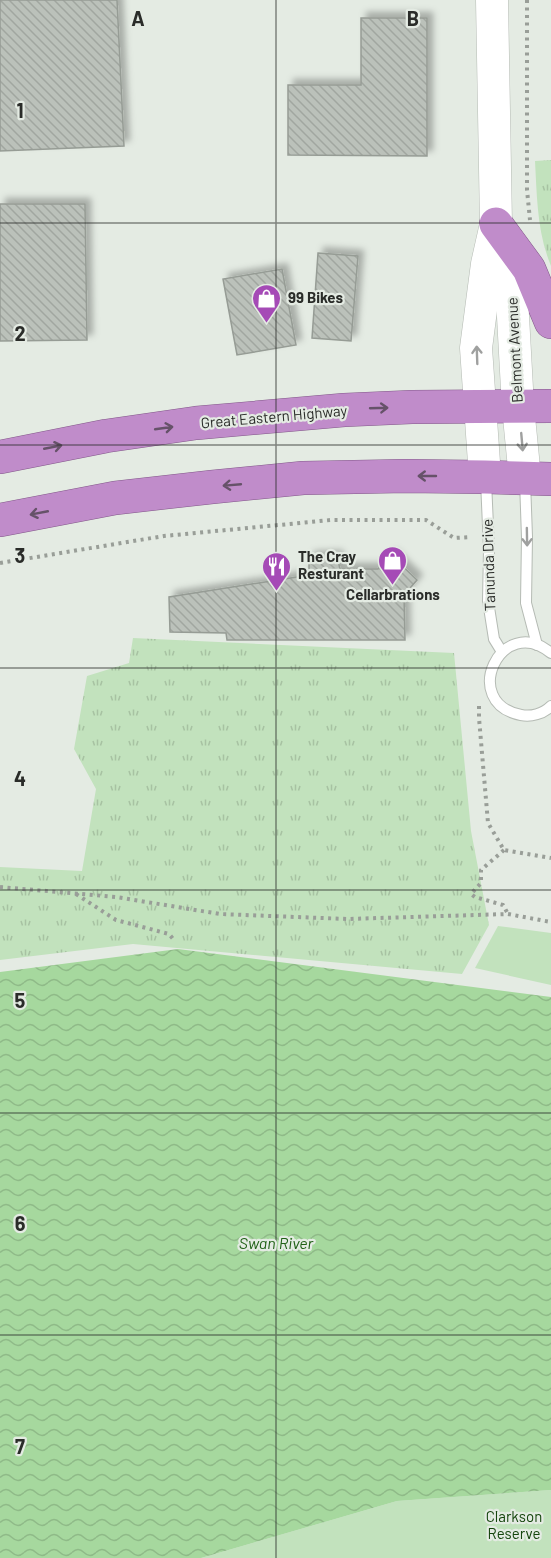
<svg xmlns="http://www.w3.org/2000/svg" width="551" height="1558" viewBox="0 0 551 1558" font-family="Barlow,sans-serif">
	<defs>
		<pattern id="grass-tufts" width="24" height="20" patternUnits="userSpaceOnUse" patternTransform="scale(1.5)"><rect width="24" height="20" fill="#c2e2bd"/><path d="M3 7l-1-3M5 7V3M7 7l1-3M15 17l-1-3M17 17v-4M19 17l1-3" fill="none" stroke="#a7c2a2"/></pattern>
		<pattern id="water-waves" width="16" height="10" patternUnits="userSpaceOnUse" patternTransform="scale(1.5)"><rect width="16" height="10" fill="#a6d89e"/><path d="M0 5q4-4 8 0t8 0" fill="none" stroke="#8fba88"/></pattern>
		<pattern id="building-back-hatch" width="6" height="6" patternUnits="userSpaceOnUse" patternTransform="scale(1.5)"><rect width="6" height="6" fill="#bbc1ba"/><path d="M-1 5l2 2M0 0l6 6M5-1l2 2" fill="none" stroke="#a1a6a0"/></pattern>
		<filter id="shadow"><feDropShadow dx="5.5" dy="-5.5" stdDeviation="3" flood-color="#0004"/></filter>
	</defs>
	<rect width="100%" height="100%" fill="#e4ebe3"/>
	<g fill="url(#grass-tufts)">
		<path d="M551,160V266C537,232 537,197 535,161Z"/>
		<path d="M133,638L454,653L471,831L489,925L462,974L133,944L0,960V867L82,871L96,789L74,749L87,676L129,663Z"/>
	</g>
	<g fill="#c2e2bd">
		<path d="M498,926L551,933V985L475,968Z"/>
		<path d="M551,1490V1558H201L397,1501Z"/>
	</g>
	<path fill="url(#water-waves)" d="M178,949L551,997V1490L397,1501L201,1558H0V972Z"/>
	<g fill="url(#building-back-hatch)" stroke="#969c95" stroke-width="1.5" filter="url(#shadow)">
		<path d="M0,0H117L124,146L0,151Z"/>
		<path d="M361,18H427V156L288,155V85H361Z"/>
		<path d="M0,204H85L87,340L0,341Z"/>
		<path d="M318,253L358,256L351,341L312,338Z"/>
		<path d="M282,269L296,345L237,355L223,279Z"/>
		<path d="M391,555L417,580L404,595L405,640H227L226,633L170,632L169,597L309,575V557L337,556L340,569H378Z"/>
	</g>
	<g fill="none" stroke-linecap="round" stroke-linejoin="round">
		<defs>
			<g id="service">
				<path d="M486,481L489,549L488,601L494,639L502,652"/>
				<path d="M525,481L527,537L526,603L537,645"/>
				<path d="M551,653C501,612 459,703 521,715C531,717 543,714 551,706"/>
			</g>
			<g id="secondary">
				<path d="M498,230L510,262L518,407L525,478"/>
				<path d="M485,477L476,348L487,264L496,224L492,0"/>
			</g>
			<g id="trunk">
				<path d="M496,224L529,269L551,322"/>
				<path d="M0,457L106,436L196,423L344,410L412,407L551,406"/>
				<path d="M0,520L115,498L212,487L303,478L406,476L485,477L551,479"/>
			</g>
		</defs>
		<use href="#service" stroke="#b5bbb4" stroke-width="12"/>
		<use href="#secondary" stroke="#b5bbb4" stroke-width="33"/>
		<use href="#trunk" stroke="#825889" stroke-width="34"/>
		<g stroke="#999e98" stroke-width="4" stroke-dasharray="3 4.5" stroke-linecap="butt">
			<path d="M527,0V190L530,220"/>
			<path d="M0,563L164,536L331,520H426L454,538L471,537"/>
			<path d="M479,706V718L488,823L504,850L551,858"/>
			<path d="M504,850L481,870V883L471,894L475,897L503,905L508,914"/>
			<path d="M0,887L116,897L220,914L347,919L508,914L551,922"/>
			<path d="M76,894L116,920L169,934L174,940"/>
		</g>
		<use href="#service" stroke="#fff" stroke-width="10"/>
		<use href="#secondary" stroke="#fff" stroke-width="32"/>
		<use href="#trunk" stroke="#c08cca" stroke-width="33"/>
	</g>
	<defs><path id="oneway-shaft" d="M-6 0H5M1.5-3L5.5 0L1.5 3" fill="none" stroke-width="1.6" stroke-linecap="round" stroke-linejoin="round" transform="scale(1.5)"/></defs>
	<g stroke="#9fa09f">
		<use href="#oneway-shaft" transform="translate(477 355) rotate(-92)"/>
		<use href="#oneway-shaft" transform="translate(522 442) rotate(85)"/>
		<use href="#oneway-shaft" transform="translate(527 537) rotate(89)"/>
	</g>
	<g stroke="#665269">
		<use href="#oneway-shaft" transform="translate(379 408) rotate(-2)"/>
		<use href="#oneway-shaft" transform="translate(164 428) rotate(-8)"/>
		<use href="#oneway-shaft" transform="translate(53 447) rotate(-11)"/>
		<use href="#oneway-shaft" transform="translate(427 476) rotate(-180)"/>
		<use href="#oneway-shaft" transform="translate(232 485) rotate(175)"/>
		<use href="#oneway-shaft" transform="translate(39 513) rotate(169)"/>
	</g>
	<path fill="none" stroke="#2a2c29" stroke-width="1.5" stroke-opacity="0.55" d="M276,0V1558M0,223H551M0,445H551M0,668H551M0,890H551M0,1113H551M0,1335H551"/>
	<defs>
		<symbol id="shop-pin" viewBox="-11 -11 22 30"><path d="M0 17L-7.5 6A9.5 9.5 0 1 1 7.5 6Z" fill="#a54ab6" stroke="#e4ebe3"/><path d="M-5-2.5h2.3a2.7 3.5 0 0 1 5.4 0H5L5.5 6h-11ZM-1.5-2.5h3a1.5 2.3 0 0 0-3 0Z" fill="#fff"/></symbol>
		<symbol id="restaurant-pin" viewBox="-11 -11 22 30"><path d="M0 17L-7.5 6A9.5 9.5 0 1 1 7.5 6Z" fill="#a54ab6" stroke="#e4ebe3"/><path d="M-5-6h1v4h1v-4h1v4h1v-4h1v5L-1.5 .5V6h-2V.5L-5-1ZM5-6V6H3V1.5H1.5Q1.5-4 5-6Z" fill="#fff"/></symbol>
	</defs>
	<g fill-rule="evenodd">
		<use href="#shop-pin" x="250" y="282" width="33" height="45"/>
		<use href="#shop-pin" x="376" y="544" width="33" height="45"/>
		<use href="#restaurant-pin" x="260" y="550" width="33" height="45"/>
	</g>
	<g text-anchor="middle" stroke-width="4.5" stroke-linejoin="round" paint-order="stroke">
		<g font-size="15" font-weight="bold" fill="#2a2c29" stroke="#e4ebe3" text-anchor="start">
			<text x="288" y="303">99 Bikes</text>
			<text x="298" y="562">The Cray<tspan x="298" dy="17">Resturant</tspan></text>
			<text x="393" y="600" text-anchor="middle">Cellarbrations</text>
		</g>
		<g font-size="15" fill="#2a2c29" stroke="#e4ebe3">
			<text transform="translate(515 350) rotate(-93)" y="5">Belmont Avenue</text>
			<text transform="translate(274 417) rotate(-5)" y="5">Great Eastern Highway</text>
			<text transform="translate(489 565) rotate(-92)" y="5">Tanunda Drive</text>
		</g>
		<g font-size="15" fill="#14450c" stroke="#e4ebe3">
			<text x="514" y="1522">Clarkson<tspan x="514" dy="17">Reserve</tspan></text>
		</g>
		<g font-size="16" font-style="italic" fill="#206116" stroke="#e4ebe3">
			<text x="276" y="1249">Swan River</text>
		</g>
	</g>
	<g font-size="20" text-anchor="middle" font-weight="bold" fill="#2a2c29" stroke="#e4ebe3" stroke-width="4.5" stroke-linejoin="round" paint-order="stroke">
		<text x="138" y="26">A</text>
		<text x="413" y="26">B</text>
		<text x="20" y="118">1</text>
		<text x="20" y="341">2</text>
		<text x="20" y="563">3</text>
		<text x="20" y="786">4</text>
		<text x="20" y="1008">5</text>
		<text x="20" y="1231">6</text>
		<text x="20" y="1454">7</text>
	</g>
</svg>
